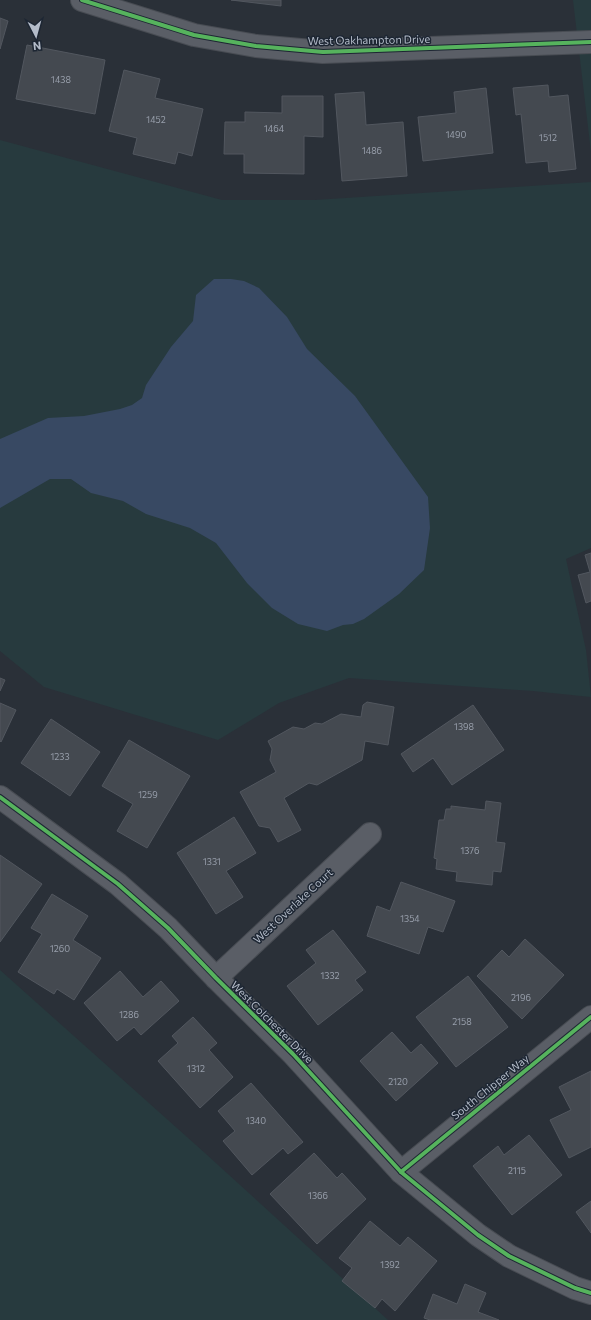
<svg xmlns="http://www.w3.org/2000/svg" width="591" height="1320" viewBox="0 0 591 1320" font-family="Commissioner,sans-serif">
	<rect width="100%" height="100%" fill="#2a3038"/>
	<g fill="#273a3e">
		<path d="M573,0H591V152Z"/>
		<path d="M0,140L222,200H315L591,182V548L566,559L586,650L591,697L533,691L349,678L279,703L218,740L44,687L0,651Z"/>
		<path d="M0,970L206,1154L388,1320H0Z"/>
	</g>
	<path fill="#384963" d="M214,279H231L244,281L259,288L287,317L307,349L355,396L428,497L430,528L424,570L399,594L364,619L353,624L343,625L327,631L298,624L272,608L247,583L216,543L190,528L146,514L123,501L91,493L71,479H50L0,508V439L48,418L84,416L120,409L132,405L142,398L146,385L171,347L193,321L196,295Z"/>
	<g fill="#444950" stroke="#52575f">
		<path d="M231,0H281V6Z"/>
		<path d="M0,18L8,21L0,49Z"/>
		<path d="M27,45L105,60L95,114L16,99Z"/>
		<path d="M124,70L160,79L155,98L203,109L192,156L178,152L175,164L133,154L137,138L109,131Z"/>
		<path d="M548,85L549,97L568,95L576,169L549,172L548,161L526,163L521,114L516,115L513,88Z"/>
		<path d="M486,88L493,153L423,161L418,117L456,113L454,92Z"/>
		<path d="M364,92L366,125L403,122L407,176L342,181L335,94Z"/>
		<path d="M282,96H323V137L304,136V174L244,173V154H224L225,122H245V112L282,113Z"/>
		<path d="M591,553V601L586,603L578,575L590,572L585,555Z"/>
		<path d="M0,678L5,680L0,691Z"/>
		<path d="M367,702L394,707L388,745L365,741L362,760L317,785L309,783L284,798L301,830L278,842L270,828L259,826L240,792L276,772L270,760L272,749L268,741L293,727L304,729L315,723L322,724L341,714L361,717L363,705Z"/>
		<path d="M0,703L16,710L1,742L0,741Z"/>
		<path d="M473,705L504,750L452,785L433,758L413,772L401,754Z"/>
		<path d="M51,719L100,752L70,796L21,763Z"/>
		<path d="M129,740L190,776L147,848L117,831L133,804L102,786Z"/>
		<path d="M486,801L501,803L496,842L505,843L501,872L493,871L492,885L456,881L457,872L436,869L437,859L434,858L439,820H444L446,809H451V806L485,810Z"/>
		<path d="M234,817L256,853L226,871L243,897L216,914L177,853Z"/>
		<path d="M0,855L42,884L0,942Z"/>
		<path d="M401,882L455,901L443,932L428,927L419,954L367,936L377,906L390,911Z"/>
		<path d="M52,894L88,916L73,940L101,958L74,1000L57,989L54,994L18,972L42,934L31,928Z"/>
		<path d="M333,930L366,972L355,980L363,990L318,1025L287,986L316,963L306,950Z"/>
		<path d="M525,939L564,975L522,1019L477,976L502,950L509,957Z"/>
		<path d="M120,971L143,997L161,981L179,1001L141,1035L134,1027L117,1041L84,1003Z"/>
		<path d="M468,976L508,1027L456,1067L416,1017Z"/>
		<path d="M193,1017L217,1043L209,1050L233,1077L200,1108L158,1061L178,1043L172,1036Z"/>
		<path d="M392,1032L411,1053L421,1044L438,1063L396,1101L360,1061Z"/>
		<path d="M591,1071V1147L569,1158L550,1120L571,1110L559,1087Z"/>
		<path d="M251,1083L303,1142L288,1154L283,1148L252,1175L223,1141L235,1131L218,1111Z"/>
		<path d="M529,1135L562,1175L512,1215L473,1166L498,1146L504,1155Z"/>
		<path d="M314,1153L337,1178L342,1173L366,1199L317,1244L270,1194Z"/>
		<path d="M591,1201V1233L576,1212Z"/>
		<path d="M370,1221L400,1246L408,1237L437,1261L395,1311L382,1299L375,1308L342,1281L352,1268L339,1258Z"/>
		<path d="M465,1284L486,1293L478,1312L499,1320H430L424,1318L433,1294L457,1304Z"/>
	</g>
	<g fill="none" stroke-linecap="round" stroke-linejoin="round">
		<defs>
			<g id="minor">
				<path d="M82,0L194,35L256,46L323,52L591,42"/>
				<path d="M0,797L118,884L168,928L216,978L293,1054L401,1172L478,1235L509,1256L575,1288L591,1293"/>
				<path d="M216,978L370,834"/>
				<path d="M401,1172L591,1017"/>
			</g>
		</defs>
		<use href="#minor" stroke="#484c53" stroke-width="24"/>
		<use href="#minor" stroke="#5a5e66" stroke-width="22"/>
		<defs>
			<g id="cycleway">
				<path d="M82,0L194,35L256,46L323,52L591,42"/>
				<path d="M0,797L118,884L168,928L216,978L293,1054L401,1172L478,1235L509,1256L575,1288L591,1293"/>
				<path d="M401,1172L591,1017"/>
			</g>
		</defs>
		<use href="#cycleway" stroke="#1d2633" stroke-width="6"/>
		<use href="#cycleway" stroke="#56b35d" stroke-width="4"/>
	</g>
	<g text-anchor="middle" stroke-width="3" stroke-linejoin="round" paint-order="stroke">
		<g font-size="9" fill="#989fab">
			<text x="61" y="83">1438</text>
			<text x="156" y="123">1452</text>
			<text x="274" y="132">1464</text>
			<text x="456" y="138">1490</text>
			<text x="548" y="141">1512</text>
			<text x="372" y="154">1486</text>
			<text x="464" y="730">1398</text>
			<text x="60" y="760">1233</text>
			<text x="148" y="798">1259</text>
			<text x="470" y="854">1376</text>
			<text x="212" y="865">1331</text>
			<text x="410" y="922">1354</text>
			<text x="60" y="952">1260</text>
			<text x="330" y="979">1332</text>
			<text x="521" y="1001">2196</text>
			<text x="129" y="1018">1286</text>
			<text x="462" y="1025">2158</text>
			<text x="196" y="1072">1312</text>
			<text x="398" y="1085">2120</text>
			<text x="256" y="1124">1340</text>
			<text x="517" y="1174">2115</text>
			<text x="318" y="1199">1366</text>
			<text x="390" y="1268">1392</text>
		</g>
		<g font-size="11" fill="#b4bcc9" stroke="#1d2633">
			<text transform="translate(369 40) rotate(-1)" y="4">West Oakhampton Drive</text>
			<text transform="translate(293 906) rotate(-43)" y="4">West Overlake Court</text>
			<text transform="translate(272 1022) rotate(45)" y="4">West Colchester Drive</text>
			<text transform="translate(490 1087) rotate(-39)" y="4">South Chipper Way</text>
		</g>
	</g>
	<g transform="translate(36 36) rotate(174)" stroke="#1d2633" stroke-width="3" paint-order="stroke">
	<path d="M0-3L7 15L0 10L-7 15Z" fill="#b4bcc9"/>
	<text y="-6" font-size="11" font-weight="bold" text-anchor="middle" fill="#b4bcc9">N</text>
	</g>
</svg>
